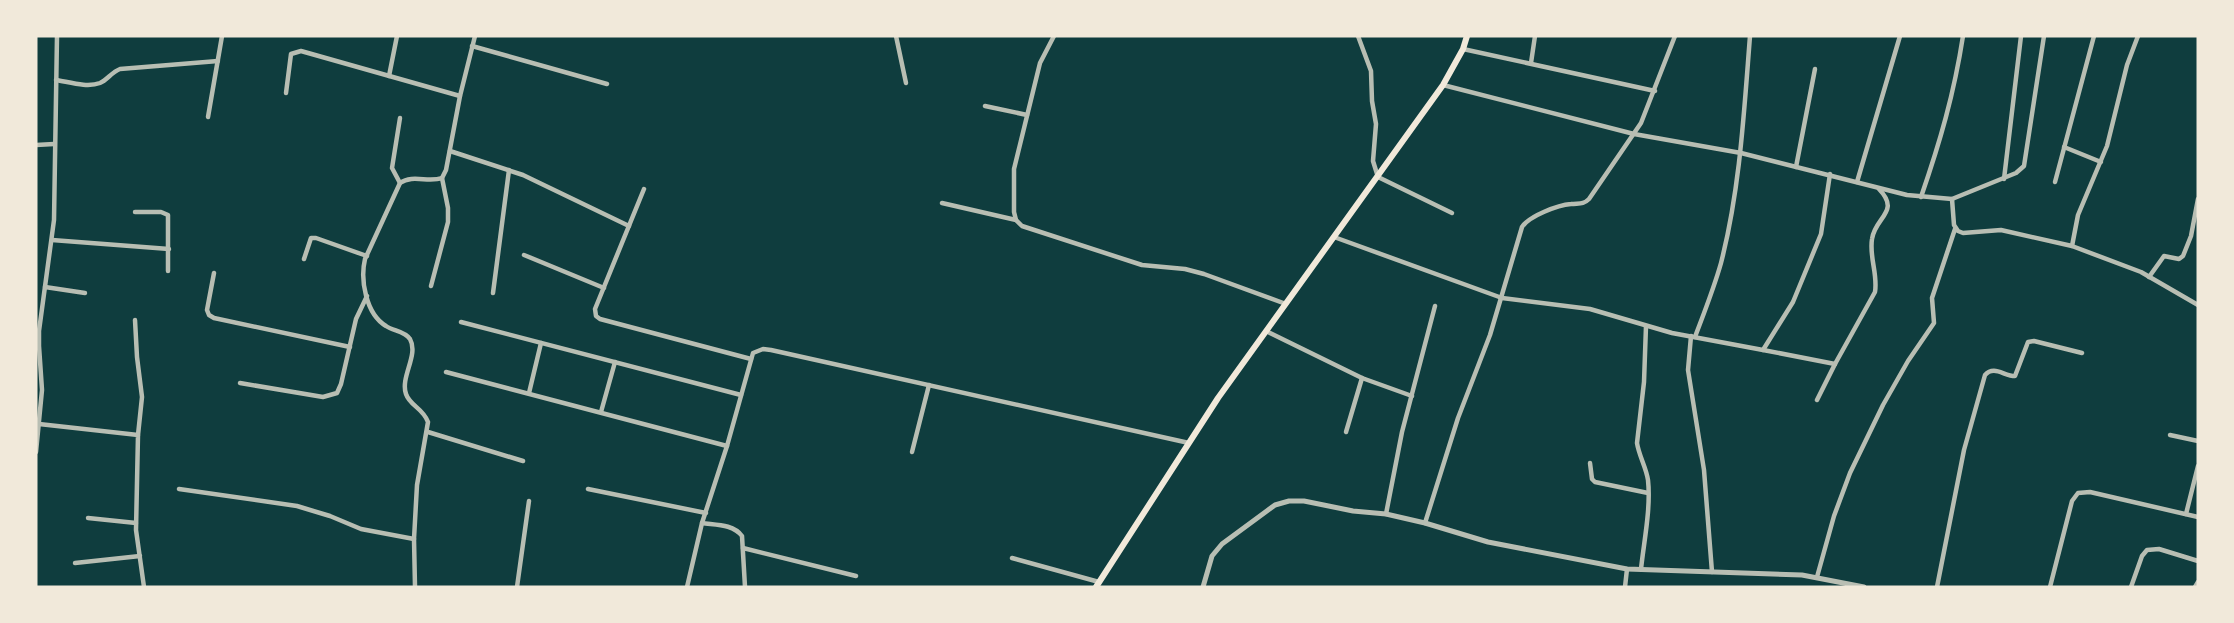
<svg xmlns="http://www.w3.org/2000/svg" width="2234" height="623" viewBox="0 0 2234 623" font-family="'Asap Condensed',sans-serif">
	<rect width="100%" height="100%" fill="#0f3d3e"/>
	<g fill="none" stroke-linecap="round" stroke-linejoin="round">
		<g stroke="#b8beb3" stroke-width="4.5">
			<path d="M896,36L906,83"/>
			<path d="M1054,36L1040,63L1014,169V212L1016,220L1022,226L1142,265L1185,269L1204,274L1286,304"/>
			<path d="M1358,36L1371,71L1372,101L1376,124L1373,161L1378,177L1452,213"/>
			<path d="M472,46L607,84"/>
			<path d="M1463,49L1655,91"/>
			<path d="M1531,63L1535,36"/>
			<path d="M389,76L397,36"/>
			<path d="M56,80C69,82 87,88 100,83C107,80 112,72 120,69L218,61"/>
			<path d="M1443,85L1634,134L1741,153L1907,195L1952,199L2016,173L2024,166L2044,36"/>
			<path d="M286,93L291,54L301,51L460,96"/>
			<path d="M985,106L1027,115"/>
			<path d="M208,117L222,36"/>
			<path d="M400,118L392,168L400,183"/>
			<path d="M36,145L54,144"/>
			<path d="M2064,147L2101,162"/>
			<path d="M450,151L523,175L629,226"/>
			<path d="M1796,167L1815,69"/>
			<path d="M2004,179L2021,36"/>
			<path d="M1857,182L1900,36"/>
			<path d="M2055,182L2094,36"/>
			<path d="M644,189L595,309L596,316L600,319L751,359"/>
			<path d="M1921,197C1940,142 1954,94 1963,36"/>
			<path d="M1952,199L1954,225L1958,231L1963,233L2001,230L2072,246L2141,272L2198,305"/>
			<path d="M942,203L1016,220"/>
			<path d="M135,212H161L168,215V271"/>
			<path d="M1334,237L1502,298L1590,309L1672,333L1763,350L1793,302L1821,234L1830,174"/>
			<path d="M52,240L169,249"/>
			<path d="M2072,246L2078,215L2107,146L2127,65L2138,36"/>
			<path d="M524,255L604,288"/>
			<path d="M304,259L311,238H316L367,256"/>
			<path d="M214,273L207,310L209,315L214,318L350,347"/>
			<path d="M2149,277L2164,256L2179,259L2183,256L2191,236L2198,199"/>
			<path d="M431,286L448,222V208L442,178"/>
			<path d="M45,287L85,293"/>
			<path d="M493,293L509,170"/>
			<path d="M135,320L137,357L142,397L138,435"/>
			<path d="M461,322L741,395"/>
			<path d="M1266,331L1362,378L1412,396"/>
			<path d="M1691,336L1688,370L1704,470L1712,572"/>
			<path d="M1695,337C1704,313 1714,288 1721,263C1740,189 1744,112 1750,36"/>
			<path d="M1763,350L1835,364"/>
			<path d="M446,372L727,446L753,353L763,349L771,350L1189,443"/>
			<path d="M240,383L323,397L337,393L341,384L356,319L367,296"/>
			<path d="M529,393L541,343"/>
			<path d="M1817,400L1835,364L1875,292C1878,274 1869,257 1872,239C1875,217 1901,212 1879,189"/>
			<path d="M601,412L615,362"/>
			<path d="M39,424L138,435L136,530L144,587"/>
			<path d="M428,432L523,461"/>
			<path d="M1346,432L1362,378"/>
			<path d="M2170,435L2198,441"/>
			<path d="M36,452L42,390L39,346V331L54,220L57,36"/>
			<path d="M912,452L929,385"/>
			<path d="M1590,463L1592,479L1595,482L1648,493"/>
			<path d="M179,489L297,506L330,516L361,529L414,539"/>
			<path d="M588,489L706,513"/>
			<path d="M1386,514L1402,432L1435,306"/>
			<path d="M2186,514L2198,466"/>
			<path d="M88,518L136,523"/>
			<path d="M702,523C716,525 733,524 742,536L745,587"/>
			<path d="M1425,523L1458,418L1490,335L1522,227C1529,216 1558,205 1571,204C1579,203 1583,205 1589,199L1641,123L1675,36"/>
			<path d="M743,548L856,576"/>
			<path d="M1012,558L1099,582"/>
			<path d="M75,563L140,556"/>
			<path d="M1641,569C1644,541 1651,508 1648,480C1646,467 1639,456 1637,443L1644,382L1646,326"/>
			<path d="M1817,577L1834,516L1850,473L1883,405L1908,361L1934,323L1932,298L1955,229"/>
			<path d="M415,587L414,539L417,485L428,422C423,408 410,406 406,394C400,377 419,355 410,339C405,331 393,331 386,326C366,314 360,280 365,259L400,183C413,174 428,183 442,178L446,170L460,96L475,36"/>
			<path d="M517,587L529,501"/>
			<path d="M687,587L702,523L727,446"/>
			<path d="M1625,587L1627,569"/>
			<path d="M1937,587L1964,450L1985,375C1994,365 2004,376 2015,376L2028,342L2034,341L2082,353"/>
			<path d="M2050,587L2072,501L2078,493L2090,492L2198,517"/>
			<path d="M2131,587L2142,556L2147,550L2159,549L2198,561"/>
			<path d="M2195,587L2198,582"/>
		</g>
		<path stroke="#b8beb3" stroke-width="5" d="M1203,587L1212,556L1222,544L1275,505L1289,501H1304L1353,511L1386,514L1425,523L1488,542L1627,569L1802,575L1864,587"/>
		<path stroke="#f1e9da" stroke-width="6" d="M1096,587L1218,398L1443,85L1463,49L1467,36"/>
	</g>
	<rect width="2234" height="623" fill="none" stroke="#f1e9da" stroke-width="75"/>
</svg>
